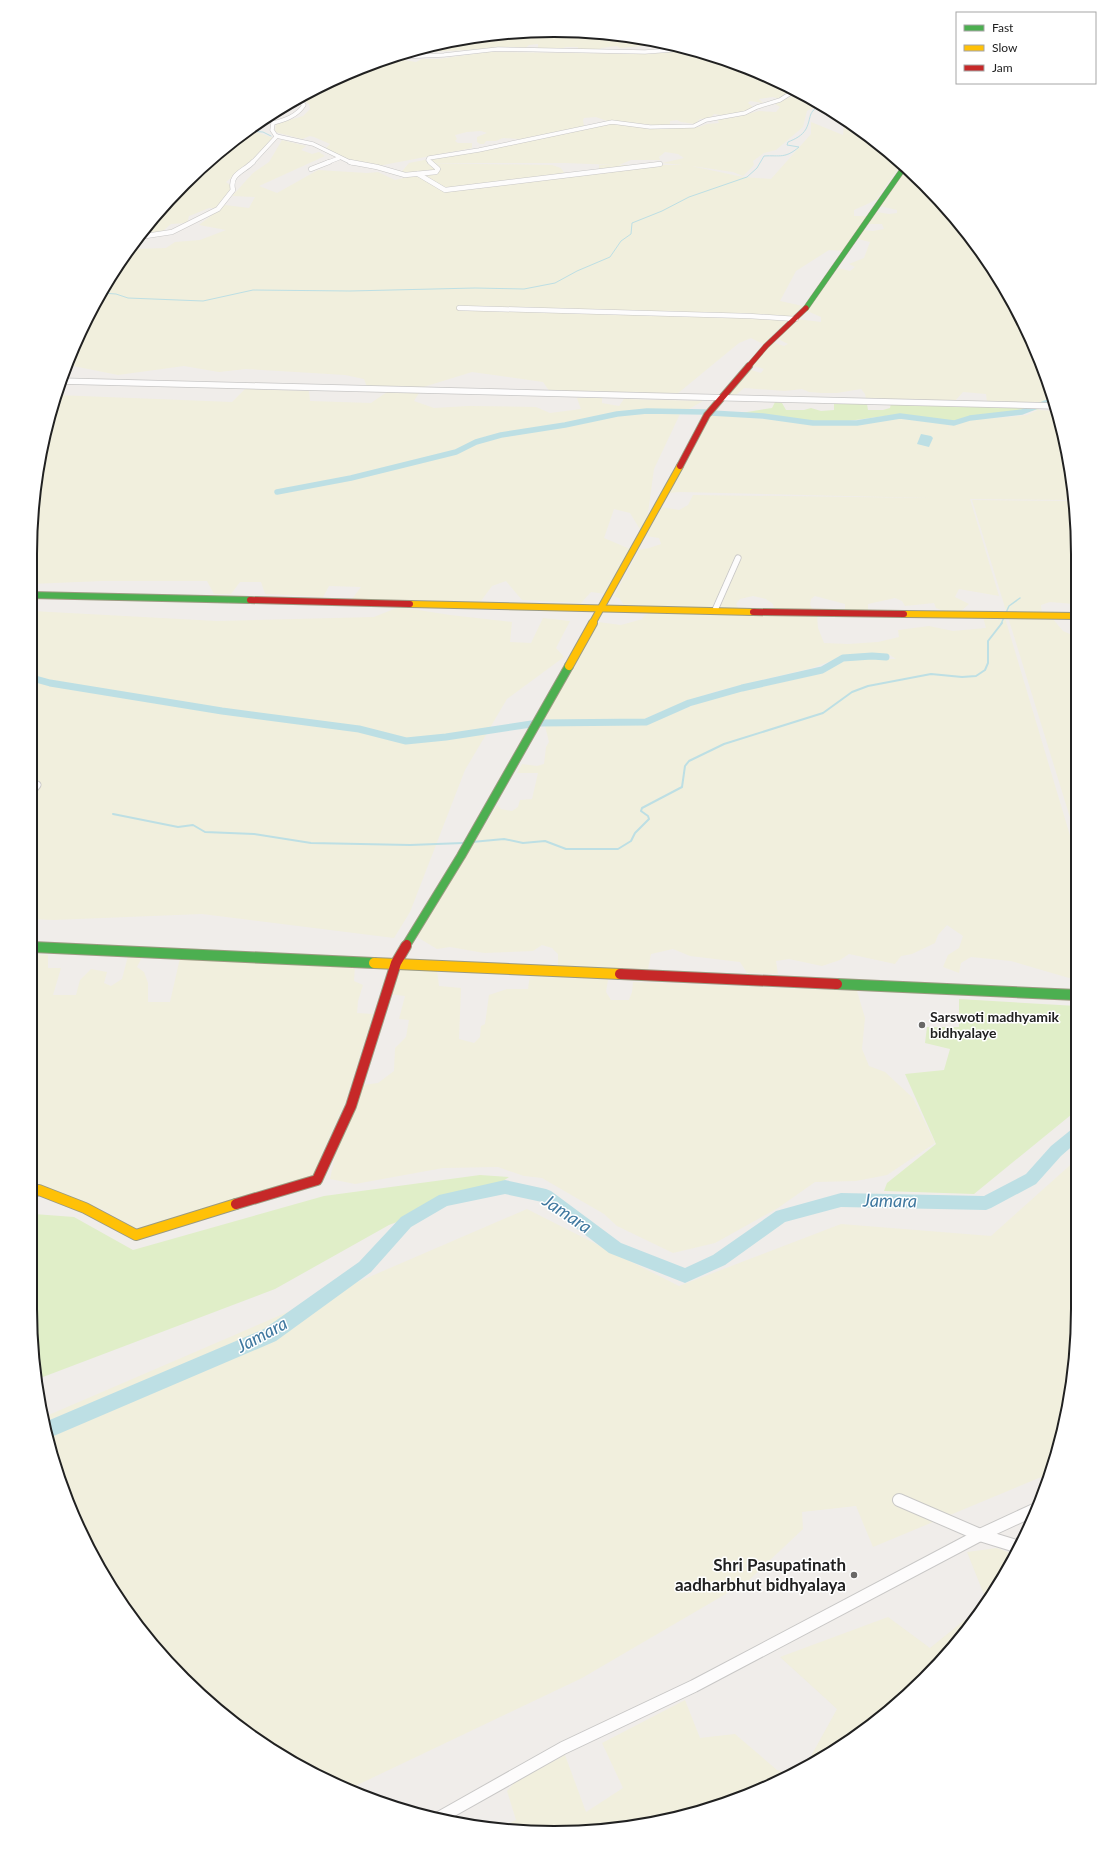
<svg xmlns="http://www.w3.org/2000/svg" width="1108" height="1863" viewBox="0 0 1108 1863" font-family="Lato,sans-serif">
	<rect width="100%" height="100%" fill="#f0edea"/>
	<g fill="#f1efdd" fill-rule="evenodd">
		<path d="M554,30L656,40L648,41L654,45L620,48L617,46L601,48L597,51L578,50V47H566L556,50L538,49V44L529,45L524,49H485L425,52L423,49L452,40Z"/>
		<path d="M690,50L755,70L793,90L780,99L773,97L759,99L763,103L750,101L748,103L753,107L742,113L729,116L714,114L710,118L700,119L695,124L681,122L677,120L670,121V125H653L607,121L596,117L584,118L583,120L584,126L573,129L520,139L503,138L496,141H486L484,144H480L477,142V137L487,133L481,131L467,132L455,135L457,139L455,141L458,143H472V148L378,166L346,160L326,148L330,144L314,137L310,136L302,139L275,132L276,124L303,116L310,109L309,104L301,98L354,70L370,65H382L404,60L416,62L422,59H439L487,52L650,54Z"/>
		<path d="M798,93L819,104L807,111L803,127L776,150L764,153L753,161L754,165L743,176L733,172L691,166L743,177L771,179L811,134V122L843,135L845,118L900,166L876,200L854,210V216H868L843,251L829,250L796,271L780,301L803,306L763,344L751,338L739,343L677,394L550,392L543,382L472,372L417,389L367,387L364,379L345,375L246,369L219,372L184,366L118,375L68,365L118,263L133,245L136,249L166,248L175,242L200,240L226,230L199,225L225,205L249,208L255,197L232,196L253,173L269,162L282,140L306,146L301,150L312,154L319,152L325,156L259,186L277,193L318,170L367,173L378,172L395,180L408,177L399,175L409,163L614,123L672,128L699,127L707,124L719,123L717,119L736,117L759,111L776,112L780,107L775,104ZM665,152L678,154L684,158L662,163L682,165H619L631,160H660L659,157ZM417,163H565L616,165H599V169L565,174L561,168L552,165Z"/>
		<path d="M247,131L259,133L273,138L252,161L226,182L230,185V190L216,208H209L192,215L189,216L187,223L171,224L163,231L141,235L184,183Z"/>
		<path d="M907,172L948,208L1008,292L1054,404L987,402L986,394L963,392L955,401L866,399L865,394L861,389L837,393H822L809,392L802,389L785,391L744,388L735,396H726L748,369L761,373L764,369L751,365L772,342L784,346L788,344L776,338L797,319L821,322V317L807,311L838,268L850,271L855,267L849,264L864,258L870,242L858,239L863,230L873,231L884,229L882,224H867L877,212L889,214L897,213V210L880,206L902,175Z"/>
		<path d="M245,389L309,391L310,401L371,403L387,392L419,393L414,401L434,408L469,406L536,407L550,413L581,409L577,398H602V403L619,406L624,399L703,401L680,414L654,469L647,520L641,531L630,513L614,509L604,538L630,549L606,594L591,592L581,603L522,600L506,581L492,586L481,601L352,599L361,587L329,586L323,597L265,594L261,582H240L231,594H214L207,581H102L31,584V520L56,395L232,402Z"/>
		<path d="M1038,410L1057,411L1060,418L1074,500L970,499L999,596L959,589L955,597L969,604L960,612L943,611L936,608L934,603L905,606L902,601L895,598L868,604V611H845V604L815,596L811,599L810,605L813,610L774,609L773,604L766,599L753,596L740,599L736,604L739,609L624,605L619,598L614,596L639,550L649,548L661,544L659,538L646,536L662,507L679,510L688,505L693,495L930,498L680,492L668,493L711,414L813,423L857,424L881,419H901L948,423L950,429L949,424L967,420L1010,417L1027,415Z"/>
		<path d="M972,500L1074,501L1077,520V596H1074V604L1050,602L1041,605L1042,614H1007Z"/>
		<path d="M399,607L450,615L512,622L510,642L531,643L543,618L570,621L556,648L564,657L507,699L465,770L410,912L394,938L202,914L53,920L33,919L32,611L217,621L374,617Z"/>
		<path d="M649,611L817,616L818,628L824,643L848,644L878,642L899,637L898,630L929,626L953,631L986,628L983,617L1005,618L1077,859V977L1069,978L1011,961L971,957L961,963L959,973L943,967L948,955L959,948L963,936L947,925L938,935L935,943L912,954L901,956L895,964L849,954L840,960L822,966L789,959L776,961L778,974L747,973L740,962L690,956L673,949L651,954L648,969L558,966V954L552,948L542,945L533,951L484,953L450,947L437,949L417,937L497,805L501,809L512,811L518,807L520,800L532,799L538,773H517L522,764L537,766L544,764L546,747L549,742L545,726L650,723L696,704L750,688L825,672L841,662L851,659H896L890,655L867,654L839,658L812,668L721,690L686,701L644,719L541,721L598,622L621,625L632,622L642,619L644,616L648,614Z"/>
		<path d="M1008,617L1052,618L1063,631L1072,635L1077,634V840Z"/>
		<path d="M33,954L48,955V968H61L53,995H76L80,980L91,969L107,972L104,983L111,986L122,979L128,956L142,957L137,967L144,972L148,983V1002H170L180,958L355,966L354,981L363,985L358,1001L357,1013L373,1014L345,1103L322,1153L316,1183L153,1231L134,1228L104,1210L85,1203L34,1193Z"/>
		<path d="M398,968L437,970L439,986L461,988L459,1039L474,1043L480,1037L481,1026L485,1024L489,995L507,989H528L530,975L608,980L606,992L611,1000H629L632,992L633,982L857,991L865,1018L862,1049L869,1066L885,1072L913,1098L935,1143L887,1175L856,1181L815,1182L778,1208L715,1243L673,1253L617,1226L604,1214L542,1178L524,1176L498,1167L443,1168L355,1184L330,1179L336,1151L363,1085L378,1083L394,1071L395,1048L406,1037L409,1020L399,1019L405,996L390,994Z"/>
		<path d="M1077,1159V1343L1051,1473L873,1547L856,1506L802,1512L803,1529L748,1581L582,1678L351,1788L263,1745L184,1680L138,1628L84,1541L58,1477L44,1417L527,1209L679,1286L841,1224L991,1236Z"/>
		<path d="M997,1548L1013,1554L990,1600L925,1679L873,1725L805,1767L837,1709L780,1657L888,1617L930,1648L987,1602L967,1552Z"/>
		<path d="M685,1700L700,1738L735,1734L777,1770L791,1776L722,1805L623,1828L554,1833L501,1828L516,1820L507,1791L515,1782L565,1755L586,1812L623,1788L602,1743Z"/>
	</g>
	<g fill="#e0eec8">
		<path d="M775,402L782,403L786,410H804L811,408L821,411L834,410V402L867,404L868,410H883L890,408L891,403L1045,408L1009,415L953,421L885,416L848,421H813L741,413L772,408Z"/>
		<path d="M959,999L1077,1006V1110L974,1194L884,1191L887,1183L936,1144L905,1074L944,1070L950,1049L925,1043L927,1027H959Z"/>
		<path d="M480,1175L509,1177L500,1183L389,1225L275,1289L35,1380L34,1214L74,1217L133,1250L324,1196Z"/>
	</g>
	<path fill="#bddfe4" d="M921,434L931,436L933,438L929,447L917,444Z"/>
	<g fill="none" stroke-linecap="round" stroke-linejoin="round">
		<g stroke="#bddfe4" stroke-width="1">
			<path d="M248,131L263,132L271,136"/>
			<path d="M103,293L116,294L128,298L203,301L253,290L350,291L475,288L524,289L555,283L577,271L610,257L621,241L631,234L632,223L662,211L689,197L747,177L757,168L764,156C780,155 785,159 799,147L787,145L788,142C795,139 802,136 806,129C812,117 807,112 821,105"/>
		</g>
		<path stroke="#bddfe4" stroke-width="1.5" d="M1001,624L1009,606L1020,598"/>
		<g stroke="#bddfe4" stroke-width="2">
			<path d="M113,814L178,827L193,825L205,832L254,834L311,843L410,845L463,843"/>
			<path d="M472,842L504,839L523,843L545,841L566,849H618L631,841L635,833L649,819L648,816L641,811L642,808L682,787L685,766L689,761L724,744L823,713L852,692L868,686L931,674L962,677L976,676L985,670L988,663V641L1002,623"/>
		</g>
		<g stroke="#bddfe4" stroke-width="5.5">
			<path d="M711,413L763,416L813,423H857L900,416L954,423L970,418L1022,412L1053,400"/>
			<path d="M277,492L351,478L456,452L476,442L501,435L565,425L617,414L647,411L705,412"/>
		</g>
		<path stroke="#bddfe4" stroke-width="7" d="M32,678L50,683L222,711L359,729L406,741L446,737L538,723L646,722L689,703L742,688L822,670L843,658L872,656L886,657"/>
		<path fill="#bddfe4" fill-rule="evenodd" d="M1077,1127V1142L1061,1156L1036,1184L991,1208L986,1210L841,1207L785,1222L725,1265L685,1283L609,1253L542,1202L505,1194L447,1206L411,1227L371,1272L276,1341L49,1438L45,1422L264,1329L359,1262L401,1217L439,1195L505,1180L546,1189L551,1191L621,1243L685,1268L713,1255L776,1211L841,1193L984,1196L1026,1174L1051,1146L1072,1129Z"/>
		<defs>
			<g id="street-far4">
				<path d="M397,57L444,55L498,49L645,52L685,49"/>
				<path d="M298,99L304,105C297,116 285,120 273,123L272,130L276,136L313,144L352,163"/>
				<path d="M252,163L277,136"/>
				<path d="M326,163L339,158"/>
				<path d="M431,163L428,160L429,158L479,150L612,122L650,127L694,126L706,120L745,113L757,107L780,100L794,91"/>
			</g>
			<g id="street-far3">
				<path d="M350,162L377,167L405,175L436,172L438,169L430,162"/>
				<path d="M311,169L329,162"/>
				<path d="M418,174L445,190L660,164"/>
				<path d="M139,237L172,232L218,209L233,190C229,174 243,172 253,162"/>
				<path d="M459,308L749,316L796,319"/>
			</g>
			<g id="street-far2">
				<path d="M60,381L1055,406"/>
				<path d="M715,610L738,558"/>
			</g>
			<path id="street-far1" d="M32,791L37,785"/>
			<g id="street">
				<path d="M899,1500L980,1535L1016,1546"/>
				<path d="M437,1819L563,1748L694,1686L980,1535L1034,1510"/>
			</g>
			<path id="fast-far3" d="M806,308L903,169"/>
			<path id="fast-far2" d="M31,595L250,600"/>
			<path id="fast-far1" d="M407,944L461,856L569,666"/>
			<g id="fast">
				<path d="M33,947L374,963"/>
				<path d="M837,984L1077,995"/>
			</g>
			<g id="slow-far2">
				<path d="M410,604L753,612"/>
				<path d="M904,614L1077,616"/>
				<path d="M592,624L680,466"/>
			</g>
			<path id="slow-far1" d="M569,666L593,623"/>
			<g id="slow">
				<path d="M374,963L620,974"/>
				<path d="M34,1191L39,1190L85,1208L136,1235L236,1204"/>
			</g>
			<path id="jam-far3" d="M748,367L766,346L806,308"/>
			<g id="jam-far2">
				<path d="M680,466L707,415L749,366"/>
				<path d="M250,600L410,604"/>
				<path d="M753,612L904,614"/>
			</g>
			<path id="jam-far1" d="M405,947L407,944"/>
			<g id="jam">
				<path d="M620,974L837,984"/>
				<path d="M236,1204L317,1180L351,1106L396,963L406,946"/>
			</g>
		</defs>
		<use href="#street-far4" stroke="#c8c7c6" stroke-width="4.5"/>
		<use href="#street-far3" stroke="#c8c7c6" stroke-width="5.5"/>
		<use href="#street-far2" stroke="#c8c7c6" stroke-width="7"/>
		<use href="#street-far1" stroke="#c8c7c6" stroke-width="9"/>
		<use href="#street" stroke="#c8c7c6" stroke-width="14"/>
		<use href="#fast-far3" stroke="#9b9a80" stroke-width="6"/>
		<use href="#fast-far2" stroke="#9b9a80" stroke-width="8"/>
		<use href="#fast-far1" stroke="#9b9a80" stroke-width="10"/>
		<use href="#fast" stroke="#9b9a80" stroke-width="12"/>
		<use href="#slow-far2" stroke="#9b9a80" stroke-width="8"/>
		<use href="#slow-far1" stroke="#9b9a80" stroke-width="10"/>
		<use href="#slow" stroke="#9b9a80" stroke-width="12"/>
		<use href="#jam-far3" stroke="#9b9a80" stroke-width="6"/>
		<use href="#jam-far2" stroke="#9b9a80" stroke-width="8"/>
		<use href="#jam-far1" stroke="#9b9a80" stroke-width="10"/>
		<use href="#jam" stroke="#9b9a80" stroke-width="12"/>
		<use href="#street-far4" stroke="#fdfcfc" stroke-width="3.5"/>
		<use href="#street-far3" stroke="#fdfcfc" stroke-width="4.5"/>
		<use href="#street-far2" stroke="#fdfcfc" stroke-width="5.5"/>
		<use href="#street-far1" stroke="#fdfcfc" stroke-width="7"/>
		<use href="#street" stroke="#fdfcfc" stroke-width="12"/>
		<use href="#fast-far3" stroke="#4caf50" stroke-width="5"/>
		<use href="#fast-far2" stroke="#4caf50" stroke-width="6"/>
		<use href="#fast-far1" stroke="#4caf50" stroke-width="8"/>
		<use href="#fast" stroke="#4caf50" stroke-width="10"/>
		<use href="#slow-far2" stroke="#ffc107" stroke-width="6"/>
		<use href="#slow-far1" stroke="#ffc107" stroke-width="8"/>
		<use href="#slow" stroke="#ffc107" stroke-width="10"/>
		<use href="#jam-far3" stroke="#c62828" stroke-width="5"/>
		<use href="#jam-far2" stroke="#c62828" stroke-width="6"/>
		<use href="#jam-far1" stroke="#c62828" stroke-width="8"/>
		<use href="#jam" stroke="#c62828" stroke-width="10"/>
	</g>
	<g fill="#696867" stroke="#fff" stroke-width="1.5">
		<circle cx="922" cy="1025" r="4"/>
		<circle cx="854" cy="1575" r="4"/>
	</g>
	<g text-anchor="middle" stroke-width="3" stroke-linejoin="round" paint-order="stroke">
		<g font-size="14" font-weight="bold" fill="#212121" stroke="#fff" text-anchor="start">
			<text x="930" y="1022">Sarswoti madhyamik<tspan x="930" dy="16">bidhyalaye</tspan></text>
		</g>
		<g font-size="17" font-weight="bold" fill="#212121" stroke="#fff" text-anchor="end">
			<text x="846" y="1571">Shri Pasupatinath<tspan x="846" dy="20">aadharbhut bidhyalaya</tspan></text>
		</g>
		<g font-size="18" font-style="italic" fill="#3f789f" stroke="#fff">
			<text transform="translate(890 1201) rotate(1)" y="6">Jamara</text>
			<text transform="translate(567 1214) rotate(34)" y="6">Jamara</text>
			<text transform="translate(262 1335) rotate(-28)" y="6">Jamara</text>
		</g>
	</g>
	<path d="M0 0H1108V1863H0ZM554 37H554A517 517 0 0 1 1071 554V1309A517 517 0 0 1 554 1826H554A517 517 0 0 1 37 1309V554A517 517 0 0 1 554 37Z" fill="#fff" fill-rule="evenodd"/>
	<path fill="none" stroke="#212121" stroke-width="2" d="M554 37H554A517 517 0 0 1 1071 554V1309A517 517 0 0 1 554 1826H554A517 517 0 0 1 37 1309V554A517 517 0 0 1 554 37Z"/>
	<rect x="956" y="12" width="140" height="72" fill="#ffffff" stroke="#a6a6a6"/>
	<rect x="964" y="25" width="20" height="6" fill="#4caf50" stroke="#a6a6a6"/>
	<text x="992" y="32" font-size="12" fill="#212121">Fast</text>
	<rect x="964" y="45" width="20" height="6" fill="#ffc107" stroke="#a6a6a6"/>
	<text x="992" y="52" font-size="12" fill="#212121">Slow</text>
	<rect x="964" y="65" width="20" height="6" fill="#c62828" stroke="#a6a6a6"/>
	<text x="992" y="72" font-size="12" fill="#212121">Jam</text>
</svg>
